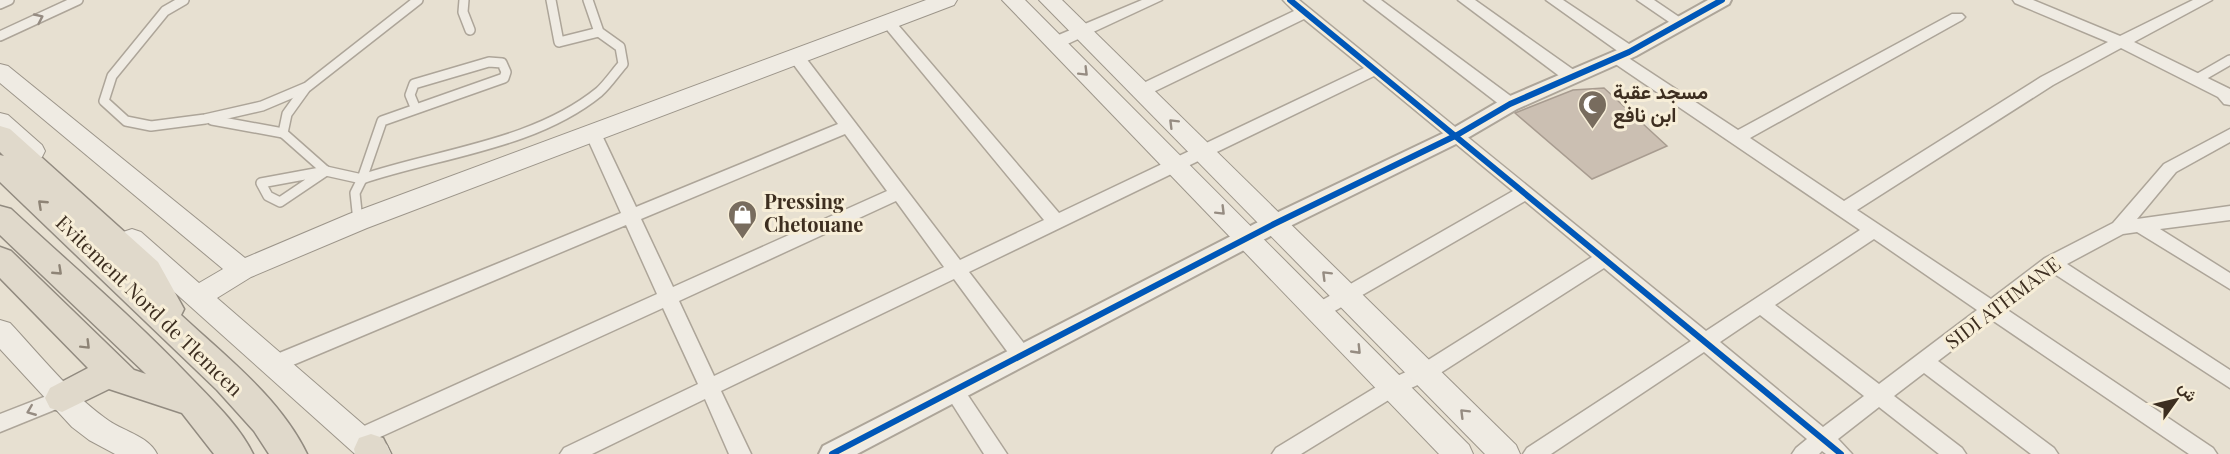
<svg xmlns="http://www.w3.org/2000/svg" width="2230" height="454" viewBox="0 0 2230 454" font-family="'Playfair Display',Vazirmatn,serif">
	<rect width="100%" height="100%" fill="#e7e0d1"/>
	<path fill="#cbbfb2" stroke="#a89c90" stroke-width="1.5" d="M1604,88L1667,146L1592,179L1515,113L1573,90Z"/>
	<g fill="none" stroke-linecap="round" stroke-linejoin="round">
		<defs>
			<g id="service">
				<path d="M184,0L165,11L112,76L104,101L126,121L151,126L205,119L262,106L307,87L418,0"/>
				<path d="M464,0L463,12L470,30"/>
				<path d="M551,0L559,42L599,32"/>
				<path d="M0,4L9,0"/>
				<path d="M0,36L78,0"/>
				<path d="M2197,79L2230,60"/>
				<path d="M305,89L287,114L283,133L326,171"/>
				<path d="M212,120L283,133"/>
				<path d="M326,171L362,179L355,193L358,221"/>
				<path d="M326,171L280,202L268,196L261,183Z"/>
				<path d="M362,179C439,153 534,145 599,92C608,84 615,73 623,64L620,47L599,32L588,0"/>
				<path d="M362,179L382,121L504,78L506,72L502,63L489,62L414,84L410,95L415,107"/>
			</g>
			<g id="minor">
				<path d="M1142,0H1162L1061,47H1049L1047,43L1049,39Z"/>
				<path d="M1283,0H1299L1706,331L1860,230L1611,61L1609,57L1611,53L1619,52L1546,0H1563L1635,48L1637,52L1635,56L1627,57L1738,130L1952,14H1962L1965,17L1962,20L1750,138L1844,201L2041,77L2108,42L2015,3L2013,0H2033L2120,36L2193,0H2212L2134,42L2230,89V105L2224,104L2218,97L2121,48L2053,85L1857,210L1991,299L2045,258L2113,223L2164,164L2230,129V142L2176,172L2137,219L2230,206V220L2160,229L2230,273V289L2137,232L2123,234L2067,264L2230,370V388L2053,273L2006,309L2213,448L2217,454H2189L1992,320L1938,361L2054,448L2058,454H2031L1924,373L1894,396L1962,448L1966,454H1939L1879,407L1838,439L1852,454H1826L1822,451L1819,454H1792L1796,448L1807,439L1704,352L1551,454H1523L1527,448L1691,341L1604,268L1431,379L1400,393L1301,454H1272L1276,448L1386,381L1417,367L1592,257L1525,201L1326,316L1319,319L1312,316L1309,311L1312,306L1513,191L1374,76L969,272L1029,350L1032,356L1029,362L1022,364L1015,362L954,279L721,391L751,454H729L705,399L592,454H560L564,448L698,384L663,308L367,443L360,446L353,443L350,437L353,431L657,294L626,225L281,370L274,372L267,370L264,364L267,358L621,213L585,133L587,129H599L636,207L838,124L788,57L796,52L802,53L960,260L1044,220L883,25L880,22L883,19H893L1059,213L1364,68L1304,19L1147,95H1135L1133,91L1135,87L1294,11ZM845,134L887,191L673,287L641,219ZM896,201L944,267L714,376L679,301ZM1874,239L1977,310L1879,384L1775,305ZM1760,315L1864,396L1823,427L1720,342Z"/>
				<path d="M1364,0H1381L1516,100L1518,104L1516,108H1504Z"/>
				<path d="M1458,0H1475L1578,73L1580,77L1578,81H1566Z"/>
				<path d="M1637,0H1654L1688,23L1685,26H1675Z"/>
				<path d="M954,383L961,385L1007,454H984L944,391L947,385Z"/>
				<path d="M62,390L69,392L72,398L69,404L0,432V414Z"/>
			</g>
			<path id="tertiary" d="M1708,0H1731L1729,4L1636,56L1517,109L1464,140L1282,230L857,454H819L823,446L1266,218L1450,130L1503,99L1622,48Z"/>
			<g id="secondary">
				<path d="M926,0H957L954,5L367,228L251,277L217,298L387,445L391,454H355L123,246L119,239L123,232L132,229L141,232L199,283L223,269L0,83V64L8,66L245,258L349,214Z"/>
				<path d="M1002,0H1025L1469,445L1473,454H1439Z"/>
				<path d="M1039,0H1062L1516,445L1520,454H1485Z"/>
				<path d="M0,113L8,115L42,145L45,151L42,157C23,162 12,146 0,134Z"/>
				<path d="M0,320L10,323C40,355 69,392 105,418C121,431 148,435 157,454H115L89,440L72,427L0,349Z"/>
			</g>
			<g id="trunk">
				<path d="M0,126L10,129L158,262L184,309L181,315C225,356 280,398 307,454H269L254,431L217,390L0,182V155L4,156L0,152Z"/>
				<path d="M0,206L11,209C70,264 133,317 189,376C211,399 239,425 253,454H214L182,413L109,389L62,412L50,408L45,398L50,388L88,368L0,278V247L11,251L134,370L146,374L0,235Z"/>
				<path d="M371,434L383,438L391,454H355L354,449L359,438Z"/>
			</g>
		</defs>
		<use href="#service" stroke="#ada599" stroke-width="12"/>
		<use href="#minor" stroke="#ada599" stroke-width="3"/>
		<use href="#tertiary" stroke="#ada599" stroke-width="4"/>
		<use href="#secondary" stroke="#9c958a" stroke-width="2"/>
		<use href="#trunk" stroke="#928b80" stroke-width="3"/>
		<use href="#service" stroke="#efebe3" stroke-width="9"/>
		<use href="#minor" fill="#efebe3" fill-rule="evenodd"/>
		<use href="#tertiary" fill="#efebe3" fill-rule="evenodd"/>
		<use href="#secondary" fill="#efebe3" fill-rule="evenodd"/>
		<use href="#trunk" fill="#e0d9cb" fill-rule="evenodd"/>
		<defs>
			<g id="cycleway">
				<path d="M1290,0L1841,454"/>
				<path d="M832,454L1274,224L1457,135L1510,104L1629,52L1722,0"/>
			</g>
		</defs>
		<use href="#cycleway" stroke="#f7eed8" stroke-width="10"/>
		<use href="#cycleway" stroke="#0057b8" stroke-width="6"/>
	</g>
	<defs><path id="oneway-chevron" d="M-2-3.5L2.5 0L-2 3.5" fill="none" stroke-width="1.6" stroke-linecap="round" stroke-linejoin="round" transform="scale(1.5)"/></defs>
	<g stroke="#968c82">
		<use href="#oneway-chevron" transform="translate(39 18) rotate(-25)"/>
		<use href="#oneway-chevron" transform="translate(1084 72) rotate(45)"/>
		<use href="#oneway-chevron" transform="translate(1173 123) rotate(-135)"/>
		<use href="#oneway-chevron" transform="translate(1221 211) rotate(45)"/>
		<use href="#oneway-chevron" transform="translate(1326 275) rotate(-135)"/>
		<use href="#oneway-chevron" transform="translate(1357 350) rotate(46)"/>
		<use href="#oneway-chevron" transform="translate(31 411) rotate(158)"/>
		<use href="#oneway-chevron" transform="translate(1464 413) rotate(-135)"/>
	</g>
	<g stroke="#8e8476">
		<use href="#oneway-chevron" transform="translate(42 204) rotate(-137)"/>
		<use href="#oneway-chevron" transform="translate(58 271) rotate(43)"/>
		<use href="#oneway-chevron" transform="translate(86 345) rotate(45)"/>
	</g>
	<defs>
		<symbol id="mosque-pin" viewBox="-11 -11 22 30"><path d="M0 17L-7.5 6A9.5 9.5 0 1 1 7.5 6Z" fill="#786c5e" stroke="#f7eed8"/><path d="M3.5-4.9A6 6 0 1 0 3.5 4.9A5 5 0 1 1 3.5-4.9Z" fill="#fff"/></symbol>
		<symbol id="shop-pin" viewBox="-11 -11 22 30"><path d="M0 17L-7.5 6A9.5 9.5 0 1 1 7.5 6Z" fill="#786c5e" stroke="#f7eed8"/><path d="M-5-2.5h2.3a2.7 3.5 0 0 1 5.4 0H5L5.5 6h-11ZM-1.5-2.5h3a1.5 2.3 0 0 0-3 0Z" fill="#fff"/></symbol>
	</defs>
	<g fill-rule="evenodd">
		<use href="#mosque-pin" x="1576" y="88" width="33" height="45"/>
		<use href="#shop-pin" x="726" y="198" width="33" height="45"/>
	</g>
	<g text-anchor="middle" stroke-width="6" stroke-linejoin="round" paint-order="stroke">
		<g font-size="20" font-weight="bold" fill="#3d2e20" stroke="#f7eed8" text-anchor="start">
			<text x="1613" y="99">مسجد عقبة<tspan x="1613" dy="23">ابن نافع</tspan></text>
			<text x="764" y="209">Pressing<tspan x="764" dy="23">Chetouane</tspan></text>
		</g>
		<g font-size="20" fill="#3d2e20" stroke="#f7eed8">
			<text transform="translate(2003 303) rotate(-37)" y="7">SIDI ATHMANE</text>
			<text transform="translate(149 306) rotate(44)" y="7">Evitement Nord de Tlemcen</text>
		</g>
	</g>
	<g transform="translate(2176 400) rotate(56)" stroke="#f7eed8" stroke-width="4.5" paint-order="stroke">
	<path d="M0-4.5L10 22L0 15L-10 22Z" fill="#3d2e20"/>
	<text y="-9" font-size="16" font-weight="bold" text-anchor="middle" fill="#3d2e20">ش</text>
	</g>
</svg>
